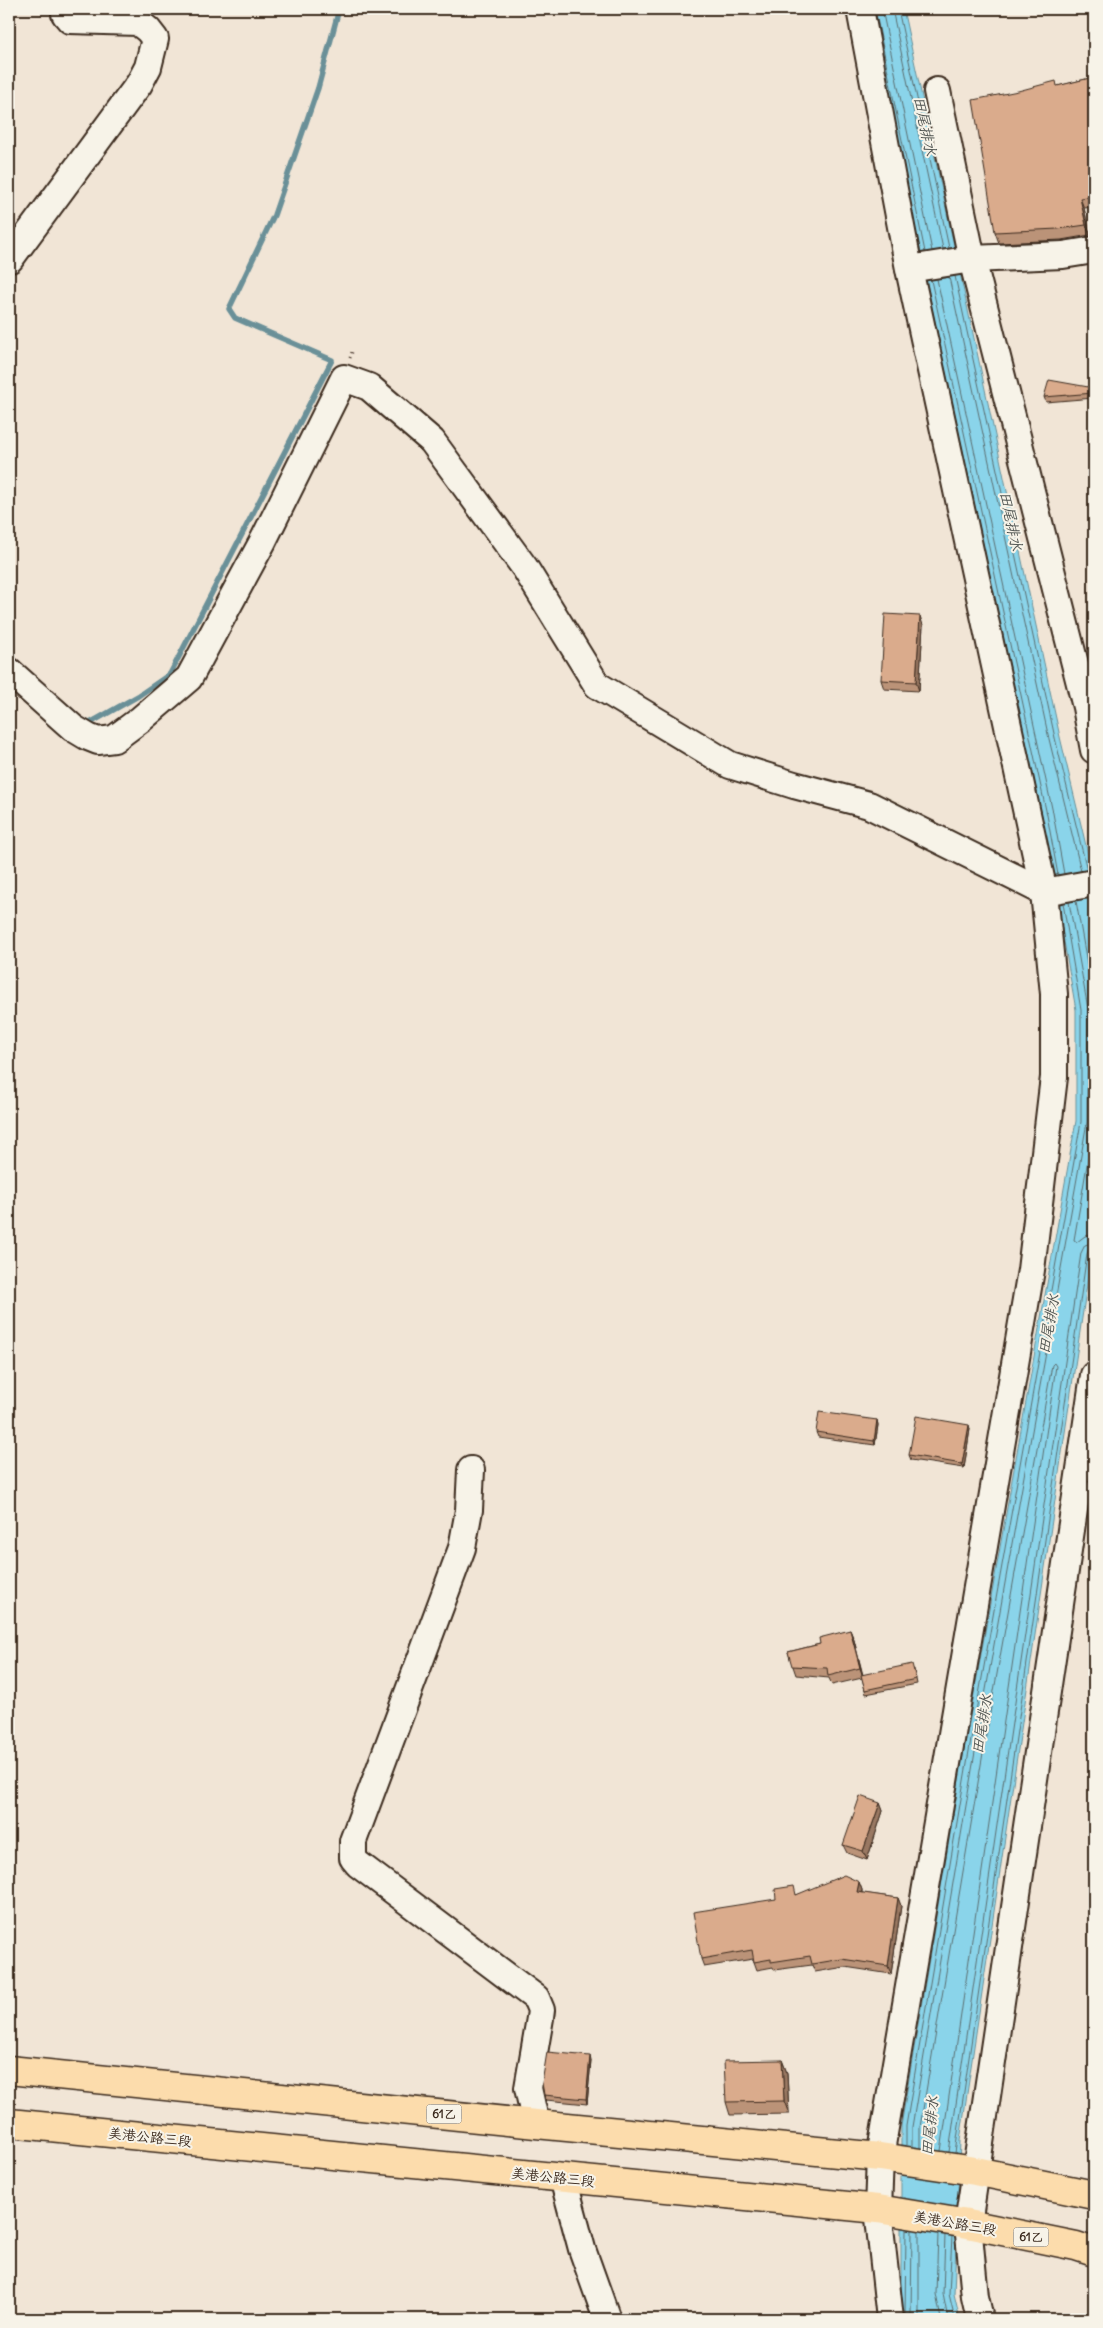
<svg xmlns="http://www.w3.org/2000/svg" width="1103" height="2328" viewBox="0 0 1103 2328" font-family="Delius,'LXGW WenKai TC',sans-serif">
	<rect width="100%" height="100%" fill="#f1e5d6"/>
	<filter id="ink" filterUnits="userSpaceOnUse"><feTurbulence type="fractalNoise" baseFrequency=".02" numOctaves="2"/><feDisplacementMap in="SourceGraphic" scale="10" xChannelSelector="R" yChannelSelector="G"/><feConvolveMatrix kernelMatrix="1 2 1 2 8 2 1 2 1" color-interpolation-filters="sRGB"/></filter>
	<g filter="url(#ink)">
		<path fill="#8ad4ea" stroke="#6a9098" d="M870,9H903L1060,737L1094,879V1237L960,2141L954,2294L960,2319H901V2126L965,1744L1076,1121V1010L1042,816L936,327Z"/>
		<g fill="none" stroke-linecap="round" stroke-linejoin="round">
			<g stroke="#5b6e70" stroke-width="1">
				<path d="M875,9L925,252"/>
				<path d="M882,9L932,251"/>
				<path d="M892,9L943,249"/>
				<path d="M898,9L949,248"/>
				<path d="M955,276L1055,738L1087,870"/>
				<path d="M949,277L1049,739L1081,871"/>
				<path d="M937,279L1053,813L1064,874"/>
				<path d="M931,280L1047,815L1058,875"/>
				<path d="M1076,901L1094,1003"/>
				<path d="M1094,1125L1074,1240L1077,1242L1085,1236L1094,1235"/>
				<path d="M906,2146V2126L970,1745L1081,1122V1010L1063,903"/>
				<path d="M912,2147V2127L976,1746L1087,1122L1088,1009L1069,902"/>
				<path d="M920,2148V2127L984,1747L1052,1365L1054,1363L1056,1366L941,2151"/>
				<path d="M949,2152L1081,1253L1085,1245L1094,1242"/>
				<path d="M955,2153L1087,1254L1089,1249L1094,1248"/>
				<path d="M938,2234L936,2294L941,2319"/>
				<path d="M945,2235L943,2294L948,2319"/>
				<path d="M952,2236L949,2294L955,2319"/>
				<path d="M905,2319L906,2229"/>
				<path d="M911,2319L912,2230"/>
				<path d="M919,2319V2231"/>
			</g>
			<path stroke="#6a9098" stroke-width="5.5" d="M84,721L90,723L138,696L170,674L332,360L235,318L229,309L274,215L318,88L339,9"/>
			<defs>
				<g id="minor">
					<path d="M860,9L909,269L1044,892L1054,994V1077L1031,1270L880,2157L878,2209L890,2319"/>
					<path d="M937,91L972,259L1086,707L1094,750"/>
					<path d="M10,259L139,84L148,67L155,39L148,30L138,22L70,20L65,14V9"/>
					<path d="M909,269L972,259L1063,255L1094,250"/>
					<path d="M9,671L73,728L88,737L98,741L114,739L141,719L189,678L263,541L344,378L369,387L432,441L525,568L597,685L730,765L794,785L869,805L1044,892L1094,883"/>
					<path d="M471,1470L469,1510L462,1548L353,1841V1858L358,1864L536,1998L541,2010L540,2018L528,2088L536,2124"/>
					<path d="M563,2178L582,2249L607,2319"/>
					<path d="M980,2319L975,2297L968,2224L1094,1375"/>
				</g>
				<g id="major">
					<path d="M9,2070L536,2124L880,2157L975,2171L1094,2195"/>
					<path d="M9,2123L878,2209L968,2224L1076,2246L1094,2252"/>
				</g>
			</defs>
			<use href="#minor" stroke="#3b2a1e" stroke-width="30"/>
			<use href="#major" stroke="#3b2a1e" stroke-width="31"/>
			<path stroke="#3b2a1e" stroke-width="3" stroke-dasharray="1 4" stroke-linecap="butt" d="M350,358L353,349"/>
			<use href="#minor" stroke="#f7f3e8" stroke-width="26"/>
			<use href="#major" stroke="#fcdcac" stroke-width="28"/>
		</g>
		<g fill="#bb9378" stroke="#3b2a1e">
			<path d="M1094,77V207L1084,208L1090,235L1061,240L999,243L995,232L1058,86Z"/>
			<path d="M1094,388V398L1046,402L1044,397Z"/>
			<path d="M923,625L919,691L884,689L881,680Z"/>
			<path d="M877,1420L878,1425L875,1445L818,1437L816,1432Z"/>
			<path d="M970,1429L964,1468L911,1460L909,1455Z"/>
			<path d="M1094,1453V1492L1092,1491L1089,1482Z"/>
			<path d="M850,1630L854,1640L863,1675L914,1669L917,1684L866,1694L862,1678L832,1685L829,1678L796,1675L788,1652L820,1644Z"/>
			<path d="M880,1803L883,1811L867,1860L847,1853L843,1845Z"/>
			<path d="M859,1882L862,1890V1893L898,1898L901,1906L891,1974L845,1967L815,1972L812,1965L774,1970L773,1967L757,1970L753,1959L704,1967L701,1959L776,1899Z"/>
			<path d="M782,2060L787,2073L789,2114L730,2115L726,2102Z"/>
			<path d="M591,2061L587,2104L546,2100L544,2095Z"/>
		</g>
		<g fill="#997862" stroke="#3b2a1e">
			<path d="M1080,198L1084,208L1090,235L1086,225Z"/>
			<path d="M920,616L923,625L919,691L916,682Z"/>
			<path d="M877,1420L878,1425L875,1445L874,1441Z"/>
			<path d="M969,1425L970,1429L964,1468L962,1464Z"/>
			<path d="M850,1630L854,1640L863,1677L860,1668Z"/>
			<path d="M880,1803L883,1811L867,1860L863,1851Z"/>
			<path d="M859,1882L862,1890L860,1900L857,1892Z"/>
			<path d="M898,1898L901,1906L891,1974L888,1966Z"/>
			<path d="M590,2056L591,2061L587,2104L586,2099Z"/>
			<path d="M782,2060L787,2073L789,2114L784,2101Z"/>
		</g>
		<g fill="#daab8c" stroke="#3b2a1e">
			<path d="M1094,77V196L1080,198L1086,225L1058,229L995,232L973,100L1018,91L1056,81L1057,86Z"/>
			<path d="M1049,380L1094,388V393L1044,397Z"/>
			<path d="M885,614L920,616L916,682L881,680Z"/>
			<path d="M819,1412L877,1420L874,1441L816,1432Z"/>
			<path d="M916,1416L969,1425L962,1464L909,1455Z"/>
			<path d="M1093,1453H1094V1485L1089,1482Z"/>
			<path d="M850,1630L860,1668L828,1676L827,1668L792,1666L788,1652L820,1644L819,1638Z"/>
			<path d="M912,1664L916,1679L865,1690L861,1675Z"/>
			<path d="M860,1796L880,1803L863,1851L843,1845Z"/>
			<path d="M844,1875L859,1882L857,1892L898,1898L888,1966L842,1959L812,1964L810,1956L771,1962V1959L754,1962L752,1950L701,1959L693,1912L776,1899L775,1889L794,1886L796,1895Z"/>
			<path d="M547,2052L590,2056L586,2099L544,2095L542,2083Z"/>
			<path d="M782,2060L784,2101L726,2102L724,2061Z"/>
		</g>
	</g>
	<g text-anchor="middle" stroke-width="4" stroke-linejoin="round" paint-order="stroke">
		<g fill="#f7f3e8" stroke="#73665b" stroke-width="1">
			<rect x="426.5" y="2104.5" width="35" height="19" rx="4"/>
			<rect x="1013.5" y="2227.5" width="35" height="19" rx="4"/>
		</g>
		<g font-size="12" font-weight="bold" fill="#3b2a1e">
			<text x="444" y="2118">61乙</text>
			<text x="1031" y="2241">61乙</text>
		</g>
		<g font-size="14" fill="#3b2a1e" stroke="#f7f3e8">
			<text transform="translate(150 2137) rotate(6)" y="5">美港公路三段</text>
			<text transform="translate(553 2177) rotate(6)" y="5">美港公路三段</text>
			<text transform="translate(955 2223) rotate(10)" y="5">美港公路三段</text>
		</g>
		<g font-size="15" font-style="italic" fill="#4f5451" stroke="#f7f3e8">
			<text transform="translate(925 126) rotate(78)" y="5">田尾排水</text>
			<text transform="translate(1011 521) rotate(78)" y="5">田尾排水</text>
			<text transform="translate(1049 1324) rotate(-80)" y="5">田尾排水</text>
			<text transform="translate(982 1724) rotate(-81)" y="5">田尾排水</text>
			<text transform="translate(930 2126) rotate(-84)" y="5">田尾排水</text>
		</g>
	</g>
	<rect width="1103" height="2328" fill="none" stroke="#f7f3e8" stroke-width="30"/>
	<rect x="15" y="15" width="1073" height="2298" fill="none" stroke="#3b2a1e" stroke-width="2" filter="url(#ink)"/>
</svg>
